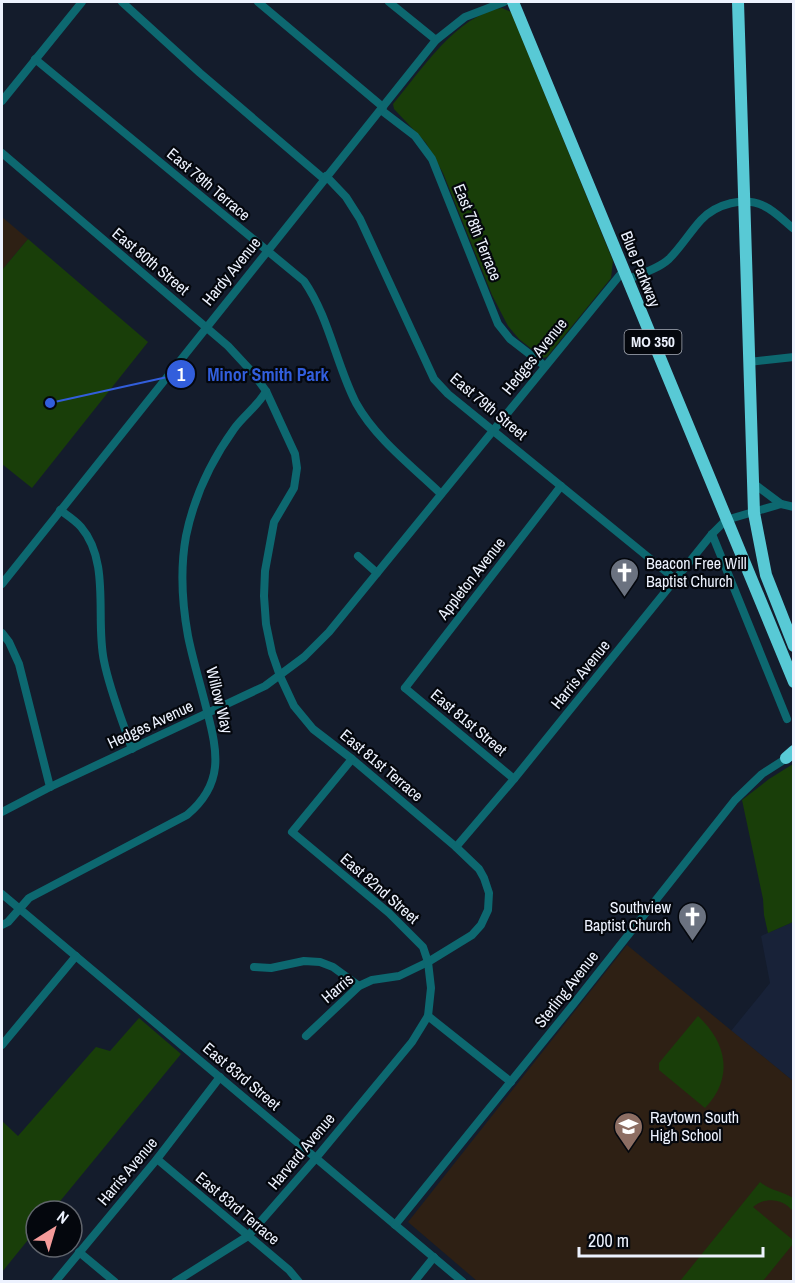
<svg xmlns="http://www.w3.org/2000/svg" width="795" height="1283" viewBox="0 0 795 1283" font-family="'Archivo Narrow',sans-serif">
	<rect width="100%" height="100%" fill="#141c2c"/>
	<path fill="#182238" d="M793,922V1081L731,1031L770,983L761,936Z"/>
	<g fill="#2e2014">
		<path d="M2,217L28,239L2,270Z"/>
		<path d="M627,945L793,1081V1281H477L408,1222Z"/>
	</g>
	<g fill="#193e09">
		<path d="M502,8L511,12L613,261L611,278L547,357L543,358L519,339L508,326L492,295L443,173L426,143L394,109L393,104C421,71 456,15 502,8Z"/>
		<path d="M28,239L148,342L32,488L2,464V270Z"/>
		<path d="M793,764V922L768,933L764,915L763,899L742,800L769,779Z"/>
		<path d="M698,1016C727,1043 734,1078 705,1108L659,1070V1063Z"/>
		<path d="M139,1018L181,1054L52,1211H36V1230L2,1272V1121L18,1136L96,1047L110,1051Z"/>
		<path d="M760,1182C771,1191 782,1191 793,1198V1211C783,1199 766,1196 753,1207L793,1240V1244L763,1281H680Z"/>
	</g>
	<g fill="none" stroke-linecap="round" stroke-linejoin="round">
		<g stroke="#0d6870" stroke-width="8">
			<path d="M122,2L200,73L324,179"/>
			<path d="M258,2L383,107"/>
			<path d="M389,2L436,40"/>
			<path d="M35,59L304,281C329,317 336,364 356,403C376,439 412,466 441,494"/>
			<path d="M2,101L82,2"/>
			<path d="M381,110L415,136L432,159L498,324L510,339L545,366"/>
			<path d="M2,153L228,346L253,373L266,391L295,454L297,468L294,488L274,522L265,571L264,596L266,624L272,653L280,676L294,706L313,729L352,759L456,847L479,869L484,878L489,893L488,910L481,925L472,935L428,962L399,976L372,980L359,986L306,1036"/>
			<path d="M326,176L346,197L360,219L434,379L448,394L675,579"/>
			<path d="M628,279C641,274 658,269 669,259C681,247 690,232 701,220C716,204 744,196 764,206C775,211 784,221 794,229"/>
			<path d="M749,362L794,357"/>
			<path d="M753,483L781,504L794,507"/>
			<path d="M60,510C67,515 76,521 81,527C111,562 95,620 104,661C110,691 122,720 132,749"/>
			<path d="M712,534L787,719"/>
			<path d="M358,556L377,573"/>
			<path d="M2,584L436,40L465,17L504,2"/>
			<path d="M2,633L9,642L19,664L50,787"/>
			<path d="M405,688L561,486"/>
			<path d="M405,688L514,779"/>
			<path d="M2,812L50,787L265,686L304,657L329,632L624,270"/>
			<path d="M456,847L514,779L712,534L726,520L781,504"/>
			<path d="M2,894L463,1282"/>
			<path d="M2,925L8,922L29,898L187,815C224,784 218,753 207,711C201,686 193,661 188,636C182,603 180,569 186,536C194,497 211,461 234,429C243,416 259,405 266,391"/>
			<path d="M254,967L271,968L304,961L320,962L333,967L359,986"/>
			<path d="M428,1016L511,1082"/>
			<path d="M2,1045L76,956"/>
			<path d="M157,1159L289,1270L299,1282"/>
			<path d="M395,1225L572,1006L735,800L762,774L790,756"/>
			<path d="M79,1252L115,1282"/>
			<path d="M55,1282L157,1159L220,1077"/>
			<path d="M175,1282L248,1236L316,1158L412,1042L428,1016L431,988L428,962L423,947L389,913L292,832L352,759"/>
			<path d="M414,1282L434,1257"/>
		</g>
		<g stroke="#58c9d5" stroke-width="12">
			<path d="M513,2L794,682"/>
			<path d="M738,2L754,513L766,575L794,646"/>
			<path d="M786,758L794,751"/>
		</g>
	</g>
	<defs>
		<symbol id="church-pin" viewBox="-11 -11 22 30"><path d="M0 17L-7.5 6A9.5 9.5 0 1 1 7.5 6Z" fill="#6b7280" stroke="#04070d"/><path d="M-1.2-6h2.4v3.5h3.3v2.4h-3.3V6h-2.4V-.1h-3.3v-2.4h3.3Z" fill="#fff"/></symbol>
		<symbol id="school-pin" viewBox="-11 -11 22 30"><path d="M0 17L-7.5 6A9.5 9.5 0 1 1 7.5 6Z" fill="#8d6e63" stroke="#04070d"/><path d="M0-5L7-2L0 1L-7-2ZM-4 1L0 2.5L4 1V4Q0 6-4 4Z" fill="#fff"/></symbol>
	</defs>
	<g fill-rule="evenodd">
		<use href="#church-pin" x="608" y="556" width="33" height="45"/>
		<use href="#church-pin" x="676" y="900" width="33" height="45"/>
		<use href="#school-pin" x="612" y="1110" width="33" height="45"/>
	</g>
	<g text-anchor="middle" stroke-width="4.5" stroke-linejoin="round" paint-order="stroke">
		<rect fill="#04070d" stroke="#a7acb6" stroke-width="1.5" x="624.5" y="330" width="57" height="24" rx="4.5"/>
		<g font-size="15" font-weight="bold" fill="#edf2fe">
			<text x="653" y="347">MO 350</text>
		</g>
		<g font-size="16" fill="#edf2fe" stroke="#04070d">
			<text transform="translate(209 184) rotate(40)" y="6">East 79th Terrace</text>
			<text transform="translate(478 232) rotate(68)" y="6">East 78th Terrace</text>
			<text transform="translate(151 261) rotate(40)" y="6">East 80th Street</text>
			<text transform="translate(641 269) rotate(68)" y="6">Blue Parkway</text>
			<text transform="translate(231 271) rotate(-51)" y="6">Hardy Avenue</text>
			<text transform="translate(534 356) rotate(-51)" y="6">Hedges Avenue</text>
			<text transform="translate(489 406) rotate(40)" y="6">East 79th Street</text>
			<text transform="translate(471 578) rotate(-52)" y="6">Appleton Avenue</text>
			<text transform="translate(580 674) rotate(-51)" y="6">Harris Avenue</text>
			<text transform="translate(220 700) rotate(76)" y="6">Willow Way</text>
			<text transform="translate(469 722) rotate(40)" y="6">East 81st Street</text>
			<text transform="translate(150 724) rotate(-25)" y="6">Hedges Avenue</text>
			<text transform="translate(382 765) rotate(40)" y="6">East 81st Terrace</text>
			<text transform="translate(380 888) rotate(41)" y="6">East 82nd Street</text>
			<text transform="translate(337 988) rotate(-40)" y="6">Harris</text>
			<text transform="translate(566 989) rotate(-52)" y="6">Sterling Avenue</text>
			<text transform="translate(242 1076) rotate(40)" y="6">East 83rd Street</text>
			<text transform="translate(301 1151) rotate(-50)" y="6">Harvard Avenue</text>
			<text transform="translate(127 1171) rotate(-50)" y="6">Harris Avenue</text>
			<text transform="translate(238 1208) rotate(40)" y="6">East 83rd Terrace</text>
		</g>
		<g font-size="16" fill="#edf2fe" stroke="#04070d" text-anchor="start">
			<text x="646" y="569">Beacon Free Will<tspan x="646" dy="18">Baptist Church</tspan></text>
			<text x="671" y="913" text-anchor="end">Southview<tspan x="671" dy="18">Baptist Church</tspan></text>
			<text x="650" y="1123">Raytown South<tspan x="650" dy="18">High School</tspan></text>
		</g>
	</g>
	<path fill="none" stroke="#325edc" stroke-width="2" d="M50 403L181 374"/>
	<g fill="#325edc" stroke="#04070d" stroke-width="2">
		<circle cx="50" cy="403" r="6"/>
		<circle cx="181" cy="374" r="15"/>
	</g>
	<g font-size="18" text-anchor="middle" font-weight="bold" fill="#fff">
		<text x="181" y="381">1</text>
	</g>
	<g font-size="18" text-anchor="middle" font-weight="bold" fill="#325edc" stroke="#04070d" stroke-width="4.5" stroke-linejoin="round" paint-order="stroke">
		<text x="268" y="381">Minor Smith Park</text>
	</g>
	<rect width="795" height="1283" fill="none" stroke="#edf2fe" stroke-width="6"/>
	<g transform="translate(54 1229) rotate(37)"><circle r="28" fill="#04070d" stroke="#61656d" stroke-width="1.5"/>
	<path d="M0-4.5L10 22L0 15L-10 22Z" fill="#f59b9a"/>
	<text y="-9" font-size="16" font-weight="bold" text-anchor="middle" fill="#edf2fe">N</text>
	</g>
	<path d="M579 1247v9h184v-9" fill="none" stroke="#edf2fe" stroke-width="3"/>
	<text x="588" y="1247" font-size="18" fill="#edf2fe" stroke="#04070d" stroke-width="4.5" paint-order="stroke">200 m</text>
</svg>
